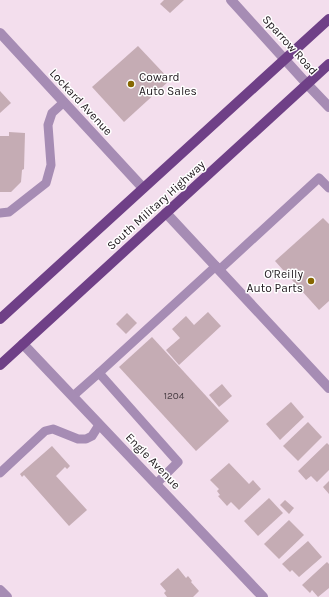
<svg xmlns="http://www.w3.org/2000/svg" width="329" height="597" viewBox="0 0 329 597" font-family="Karla,sans-serif">
	<rect width="100%" height="100%" fill="#f3deed"/>
	<g fill="#c5acb4">
		<path d="M164,0H184L170,13L160,4Z"/>
		<path d="M138,46L170,80L124,122L92,87Z"/>
		<path d="M0,91L11,103L0,113Z"/>
		<path d="M9,132L25,133L24,169L22,170L21,182L11,192H0V136H9Z"/>
		<path d="M323,218L329,224V301L319,310L275,261Z"/>
		<path d="M208,312L221,326L179,365L166,350L180,338L172,329L186,316L194,325Z"/>
		<path d="M127,313L137,323L126,334L116,324Z"/>
		<path d="M152,337L229,421L196,451L119,367Z"/>
		<path d="M222,384L232,396L219,407L209,395Z"/>
		<path d="M291,402L304,417L280,440L266,424Z"/>
		<path d="M308,422L322,437L298,461L283,446Z"/>
		<path d="M327,443L329,445V470L317,482L311,476L306,480L298,471Z"/>
		<path d="M52,446L70,466L67,469L65,467L56,476L87,510L69,526L24,475L22,477L20,474Z"/>
		<path d="M229,463L249,484L253,480L261,489L239,510L231,502L227,506L218,496L220,495L217,491L219,489L210,480Z"/>
		<path d="M329,481V494L323,487Z"/>
		<path d="M269,498L283,513L258,536L244,521Z"/>
		<path d="M285,500L294,508L289,514L280,505Z"/>
		<path d="M289,520L304,535L279,559L264,544Z"/>
		<path d="M308,541L322,557L299,577L292,570L290,572L282,564Z"/>
		<path d="M327,562L329,564V588L318,597L312,590L310,593L302,585Z"/>
		<path d="M178,568L186,578L188,576L192,581L191,582L199,591L193,597H167L164,593L166,591L160,584Z"/>
	</g>
	<g fill="none" stroke-linecap="round" stroke-linejoin="round">
		<g stroke="#a68cb4" stroke-width="9">
			<path d="M0,213L9,212L46,183L51,165L48,125L52,113L64,102"/>
			<path d="M219,270L319,178L329,188"/>
			<path d="M99,373L216,266"/>
			<path d="M73,396L99,373L178,462L156,484"/>
			<path d="M0,473L45,431L53,429L78,439H86L92,436L99,425"/>
		</g>
		<g stroke="#a68cb4" stroke-width="10">
			<path d="M0,33L143,188"/>
			<path d="M307,84L329,107"/>
			<path d="M166,213L329,388"/>
			<path d="M23,344L263,597"/>
			<path d="M0,590L7,597"/>
		</g>
		<path stroke="#a68cb4" stroke-width="10" d="M231,0L307,84"/>
		<g stroke="#6f4087" stroke-width="10">
			<path d="M0,319L329,19"/>
			<path d="M0,365L329,64"/>
		</g>
	</g>
	<g fill="#866701" stroke="#fff" stroke-width="1.5">
		<circle cx="131" cy="84" r="4"/>
		<circle cx="311" cy="281" r="4"/>
	</g>
	<g text-anchor="middle" stroke-width="3" stroke-linejoin="round" paint-order="stroke">
		<g font-size="10" fill="#493e44">
			<text x="174" y="399">1204</text>
		</g>
		<g font-size="12" fill="#20191e" stroke="#fff">
			<text transform="translate(290 45) rotate(48)" y="4">Sparrow Road</text>
			<text transform="translate(81 102) rotate(47)" y="4">Lockard Avenue</text>
			<text transform="translate(156 205) rotate(-42)" y="4">South Military Highway</text>
			<text transform="translate(153 461) rotate(46)" y="4">Engle Avenue</text>
		</g>
		<g font-size="12" fill="#20191e" stroke="#fff" text-anchor="start">
			<text x="139" y="81">Coward<tspan x="139" dy="14">Auto Sales</tspan></text>
			<text x="303" y="278" text-anchor="end">O'Reilly<tspan x="303" dy="14">Auto Parts</tspan></text>
		</g>
	</g>
</svg>
